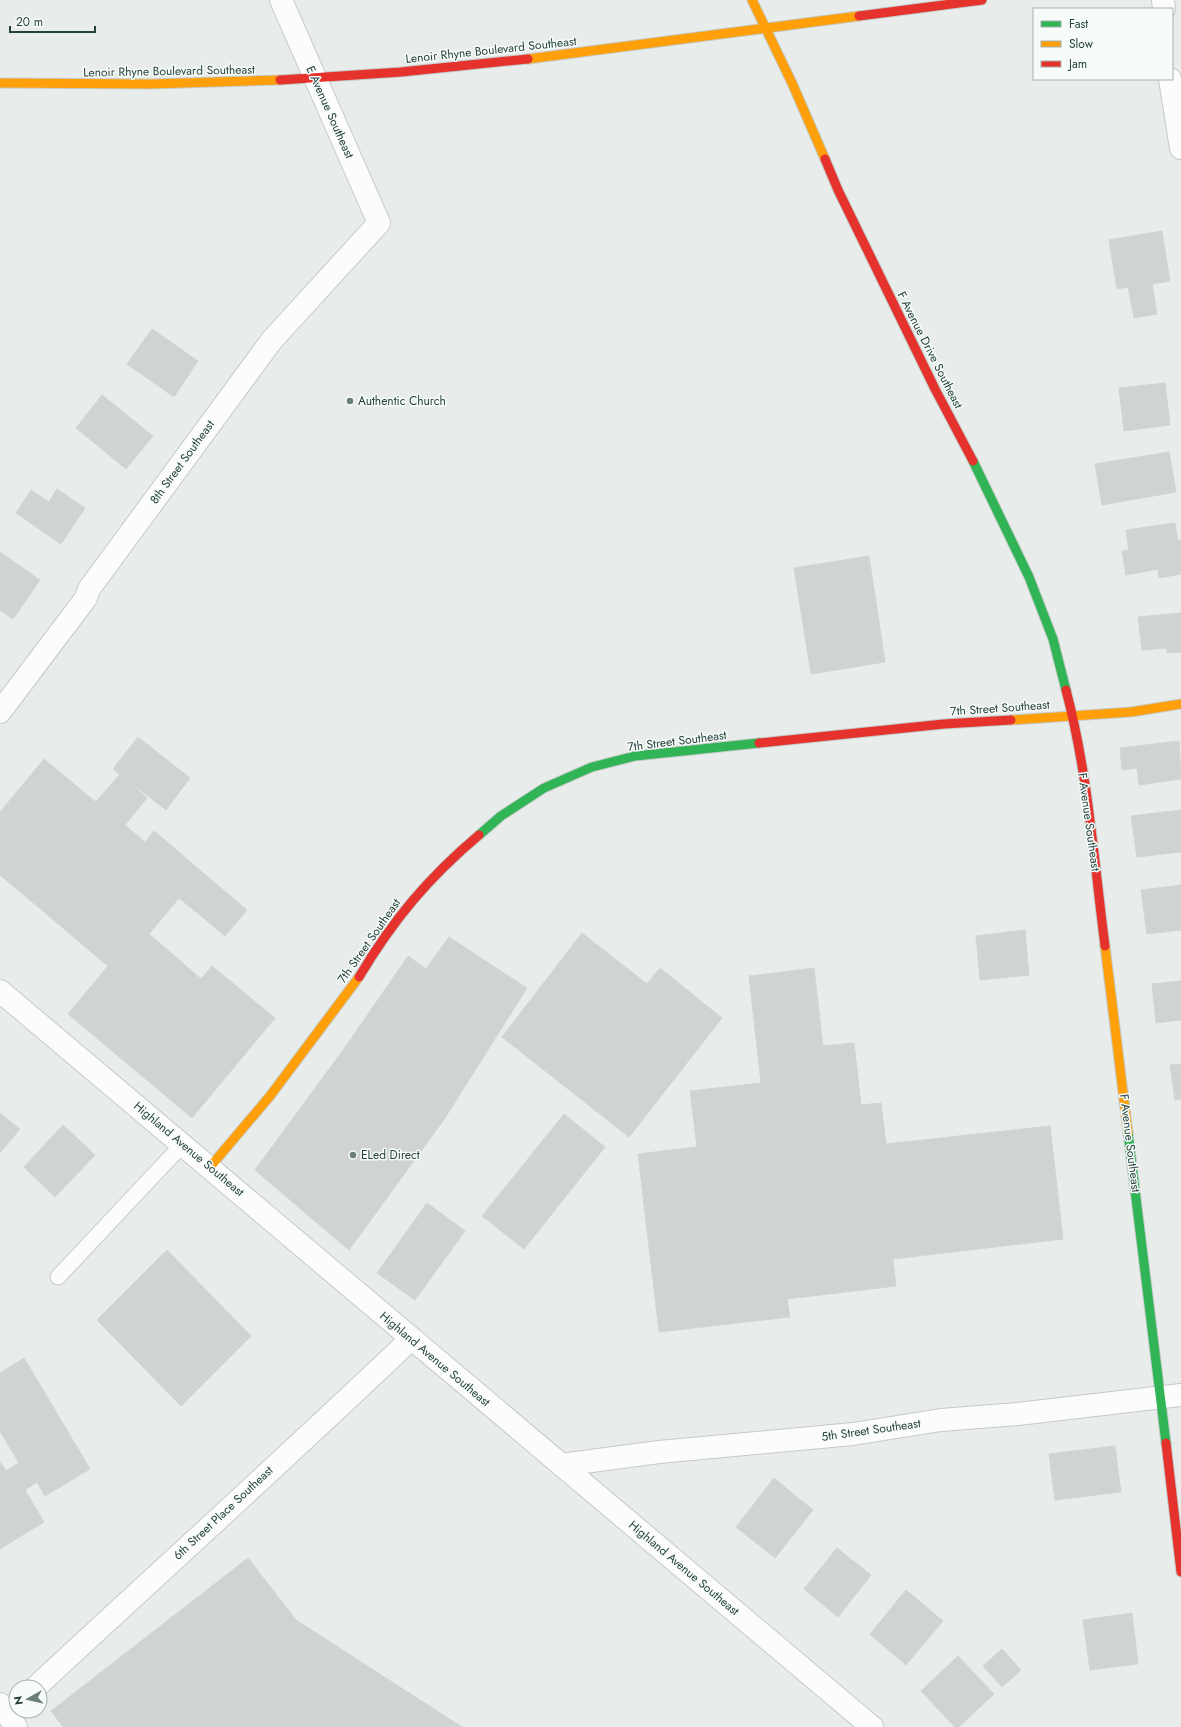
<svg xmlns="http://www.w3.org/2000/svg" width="1181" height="1727" viewBox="0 0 1181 1727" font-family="Jost,sans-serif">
	<rect width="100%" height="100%" fill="#e8edeb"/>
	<g fill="#cfd4d2" stroke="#d1d6d4">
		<path d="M1162,231L1170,281L1152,284L1157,314L1134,318L1128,287L1117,289L1109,240Z"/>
		<path d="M152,329L198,361L174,397L127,364Z"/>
		<path d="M1165,383L1170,425L1124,431L1119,388Z"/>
		<path d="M102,395L153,436L126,469L76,428Z"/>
		<path d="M1169,452L1176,492L1102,505L1095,464Z"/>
		<path d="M57,489L85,508L61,544L16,513L31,490L49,502Z"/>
		<path d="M1175,523L1178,541L1181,540V574L1159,578L1158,569L1126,575L1122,551L1129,550L1126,530Z"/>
		<path d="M0,552L40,580L13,619L0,610Z"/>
		<path d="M869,556L885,662L811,674L794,568Z"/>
		<path d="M1181,613V652L1167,653V648L1142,650L1138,617Z"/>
		<path d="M138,737L190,778L166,810L113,769Z"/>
		<path d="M1179,741L1181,779L1139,785L1137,768L1122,770L1120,748Z"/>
		<path d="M44,759L96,802L120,774L147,798L125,825L145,842L154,831L247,910L225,936L179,898L149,934L201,979L212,966L275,1018L192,1118L68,1014L108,966L0,875V812Z"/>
		<path d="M1181,810V852L1137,857L1131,816Z"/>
		<path d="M1181,885V930L1147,934L1141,890Z"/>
		<path d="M1025,930L1029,975L980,980L976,936Z"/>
		<path d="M582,933L647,984L660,968L722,1018L629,1137L502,1037Z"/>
		<path d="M449,937L527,988L445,1118L346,1046L408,956L426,969Z"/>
		<path d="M814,968L823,1046L854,1043L861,1105L881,1103L886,1144L1050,1126L1063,1239L893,1259L896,1286L787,1299L790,1317L659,1332L638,1154L697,1147L690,1091L761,1083L749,976Z"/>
		<path d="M1181,981V1020L1156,1023L1152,984Z"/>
		<path d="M346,1046L445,1118L349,1250L255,1170Z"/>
		<path d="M1181,1064V1099L1175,1100L1170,1065Z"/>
		<path d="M0,1113L20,1129L0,1153Z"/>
		<path d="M564,1114L605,1147L524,1249L482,1216Z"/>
		<path d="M63,1125L95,1155L55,1197L24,1167Z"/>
		<path d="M427,1203L465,1231L415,1300L377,1273Z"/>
		<path d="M167,1250L251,1336L181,1406L97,1320Z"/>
		<path d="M24,1358L90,1469L45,1496L37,1482L25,1490L44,1522L0,1549V1462L6,1471L19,1463L0,1431V1373Z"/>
		<path d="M1115,1446L1121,1492L1055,1500L1049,1454Z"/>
		<path d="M774,1478L813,1510L775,1558L736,1527Z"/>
		<path d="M837,1548L871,1575L838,1617L804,1589Z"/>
		<path d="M248,1558L296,1620L462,1727H63L51,1711Z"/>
		<path d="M906,1590L943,1621L906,1665L870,1634Z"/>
		<path d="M1132,1613L1138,1664L1090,1670L1083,1620Z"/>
		<path d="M1002,1649L1021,1670L1002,1687L983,1666Z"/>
		<path d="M958,1656L994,1694L959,1727H955L921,1691Z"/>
	</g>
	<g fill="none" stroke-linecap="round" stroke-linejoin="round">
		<defs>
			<path id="lane" d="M58,1277L183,1144"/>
			<g id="street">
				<path d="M1163,0L1164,9"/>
				<path d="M1170,79L1181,148"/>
				<path d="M0,712L86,598L89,589L272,340L379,223L281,0"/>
				<path d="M0,991L872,1727"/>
				<path d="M561,1465L659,1452L853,1434L941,1420L1018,1414L1181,1395"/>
				<path d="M36,1687C161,1571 287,1457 411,1339"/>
				<path d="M0,1704L16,1727"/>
			</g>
			<g id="fast">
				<path d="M973,461L1029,577L1053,639L1066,690"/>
				<path d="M479,835L501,816L544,788L592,767L635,756L759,743"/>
				<path d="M1128,1133L1166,1443"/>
			</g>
			<g id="slow">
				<path d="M752,0L792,83L825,159"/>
				<path d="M528,59L859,16"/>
				<path d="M0,83L151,84L280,80"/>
				<path d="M1011,720L1131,712L1181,704"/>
				<path d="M1105,946L1128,1133"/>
				<path d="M210,1167L270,1096L359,977"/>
			</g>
			<g id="jam">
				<path d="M859,16L982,0"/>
				<path d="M280,80L401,72L528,59"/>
				<path d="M825,159L838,190L935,389L973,461"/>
				<path d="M1066,690C1088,773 1094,861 1105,946"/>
				<path d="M759,743L944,724L1011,720"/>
				<path d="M359,977C393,920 428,878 479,835"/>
				<path d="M1166,1443L1181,1572"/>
			</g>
		</defs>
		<use href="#lane" stroke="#c5cac8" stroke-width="17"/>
		<use href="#street" stroke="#c5cac8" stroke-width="24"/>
		<use href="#fast" stroke="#c3cbc8" stroke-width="11"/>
		<use href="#slow" stroke="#c3cbc8" stroke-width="11"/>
		<use href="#jam" stroke="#c3cbc8" stroke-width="11"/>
		<use href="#lane" stroke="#fcfcfc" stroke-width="15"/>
		<use href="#street" stroke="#fcfcfc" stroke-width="22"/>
		<use href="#fast" stroke="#30b455" stroke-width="9"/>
		<use href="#slow" stroke="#ff9f0a" stroke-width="9"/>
		<use href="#jam" stroke="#e5322d" stroke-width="9"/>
	</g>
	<g fill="#697e78" stroke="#f7fbf9" stroke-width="1.5">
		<circle cx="350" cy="401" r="4"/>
		<circle cx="353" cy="1155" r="4"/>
	</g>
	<g text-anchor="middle" stroke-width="3" stroke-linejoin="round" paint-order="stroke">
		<g font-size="12" fill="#24423a" stroke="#f7fbf9">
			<text transform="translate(491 50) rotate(-6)" y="4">Lenoir Rhyne Boulevard Southeast</text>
			<text transform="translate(169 71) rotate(-1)" y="4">Lenoir Rhyne Boulevard Southeast</text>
			<text transform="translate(330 112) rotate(66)" y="4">E Avenue Southeast</text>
			<text transform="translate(930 350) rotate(63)" y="4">F Avenue Drive Southeast</text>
			<text transform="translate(182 462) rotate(-54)" y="4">8th Street Southeast</text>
			<text transform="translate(1000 708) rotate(-4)" y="4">7th Street Southeast</text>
			<text transform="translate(677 741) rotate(-7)" y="4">7th Street Southeast</text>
			<text transform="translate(1089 822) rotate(82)" y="4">F Avenue Southeast</text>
			<text transform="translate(369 941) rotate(-55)" y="4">7th Street Southeast</text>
			<text transform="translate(1130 1143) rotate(83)" y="4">F Avenue Southeast</text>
			<text transform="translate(189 1149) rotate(40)" y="4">Highland Avenue Southeast</text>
			<text transform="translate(435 1359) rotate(40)" y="4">Highland Avenue Southeast</text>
			<text transform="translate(871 1430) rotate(-8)" y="4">5th Street Southeast</text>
			<text transform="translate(223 1513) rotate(-43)" y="4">6th Street Place Southeast</text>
			<text transform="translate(684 1568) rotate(40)" y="4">Highland Avenue Southeast</text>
		</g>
		<g font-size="12" fill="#24423a" stroke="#f7fbf9" text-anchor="start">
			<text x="358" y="405">Authentic Church</text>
			<text x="361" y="1159">ELed Direct</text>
		</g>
	</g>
	<rect x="1033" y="8" width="140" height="72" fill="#f7fbf9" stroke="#a3b1ad"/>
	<rect x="1041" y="21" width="20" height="6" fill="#30b455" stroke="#a3b1ad"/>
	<text x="1069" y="28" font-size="12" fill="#24423a">Fast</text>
	<rect x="1041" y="41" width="20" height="6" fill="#ff9f0a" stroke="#a3b1ad"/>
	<text x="1069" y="48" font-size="12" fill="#24423a">Slow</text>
	<rect x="1041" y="61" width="20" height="6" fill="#e5322d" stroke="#a3b1ad"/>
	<text x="1069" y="68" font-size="12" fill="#24423a">Jam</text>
	<g transform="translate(28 1699) rotate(262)"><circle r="19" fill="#f7fbf9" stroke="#a3b1ad"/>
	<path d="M0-3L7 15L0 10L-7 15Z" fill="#697e78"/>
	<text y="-6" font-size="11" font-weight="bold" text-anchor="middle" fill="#24423a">N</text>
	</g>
	<path d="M10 26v6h85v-6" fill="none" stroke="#24423a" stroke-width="2"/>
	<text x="16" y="26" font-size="12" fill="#24423a" stroke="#f7fbf9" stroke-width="3" paint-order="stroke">20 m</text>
</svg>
